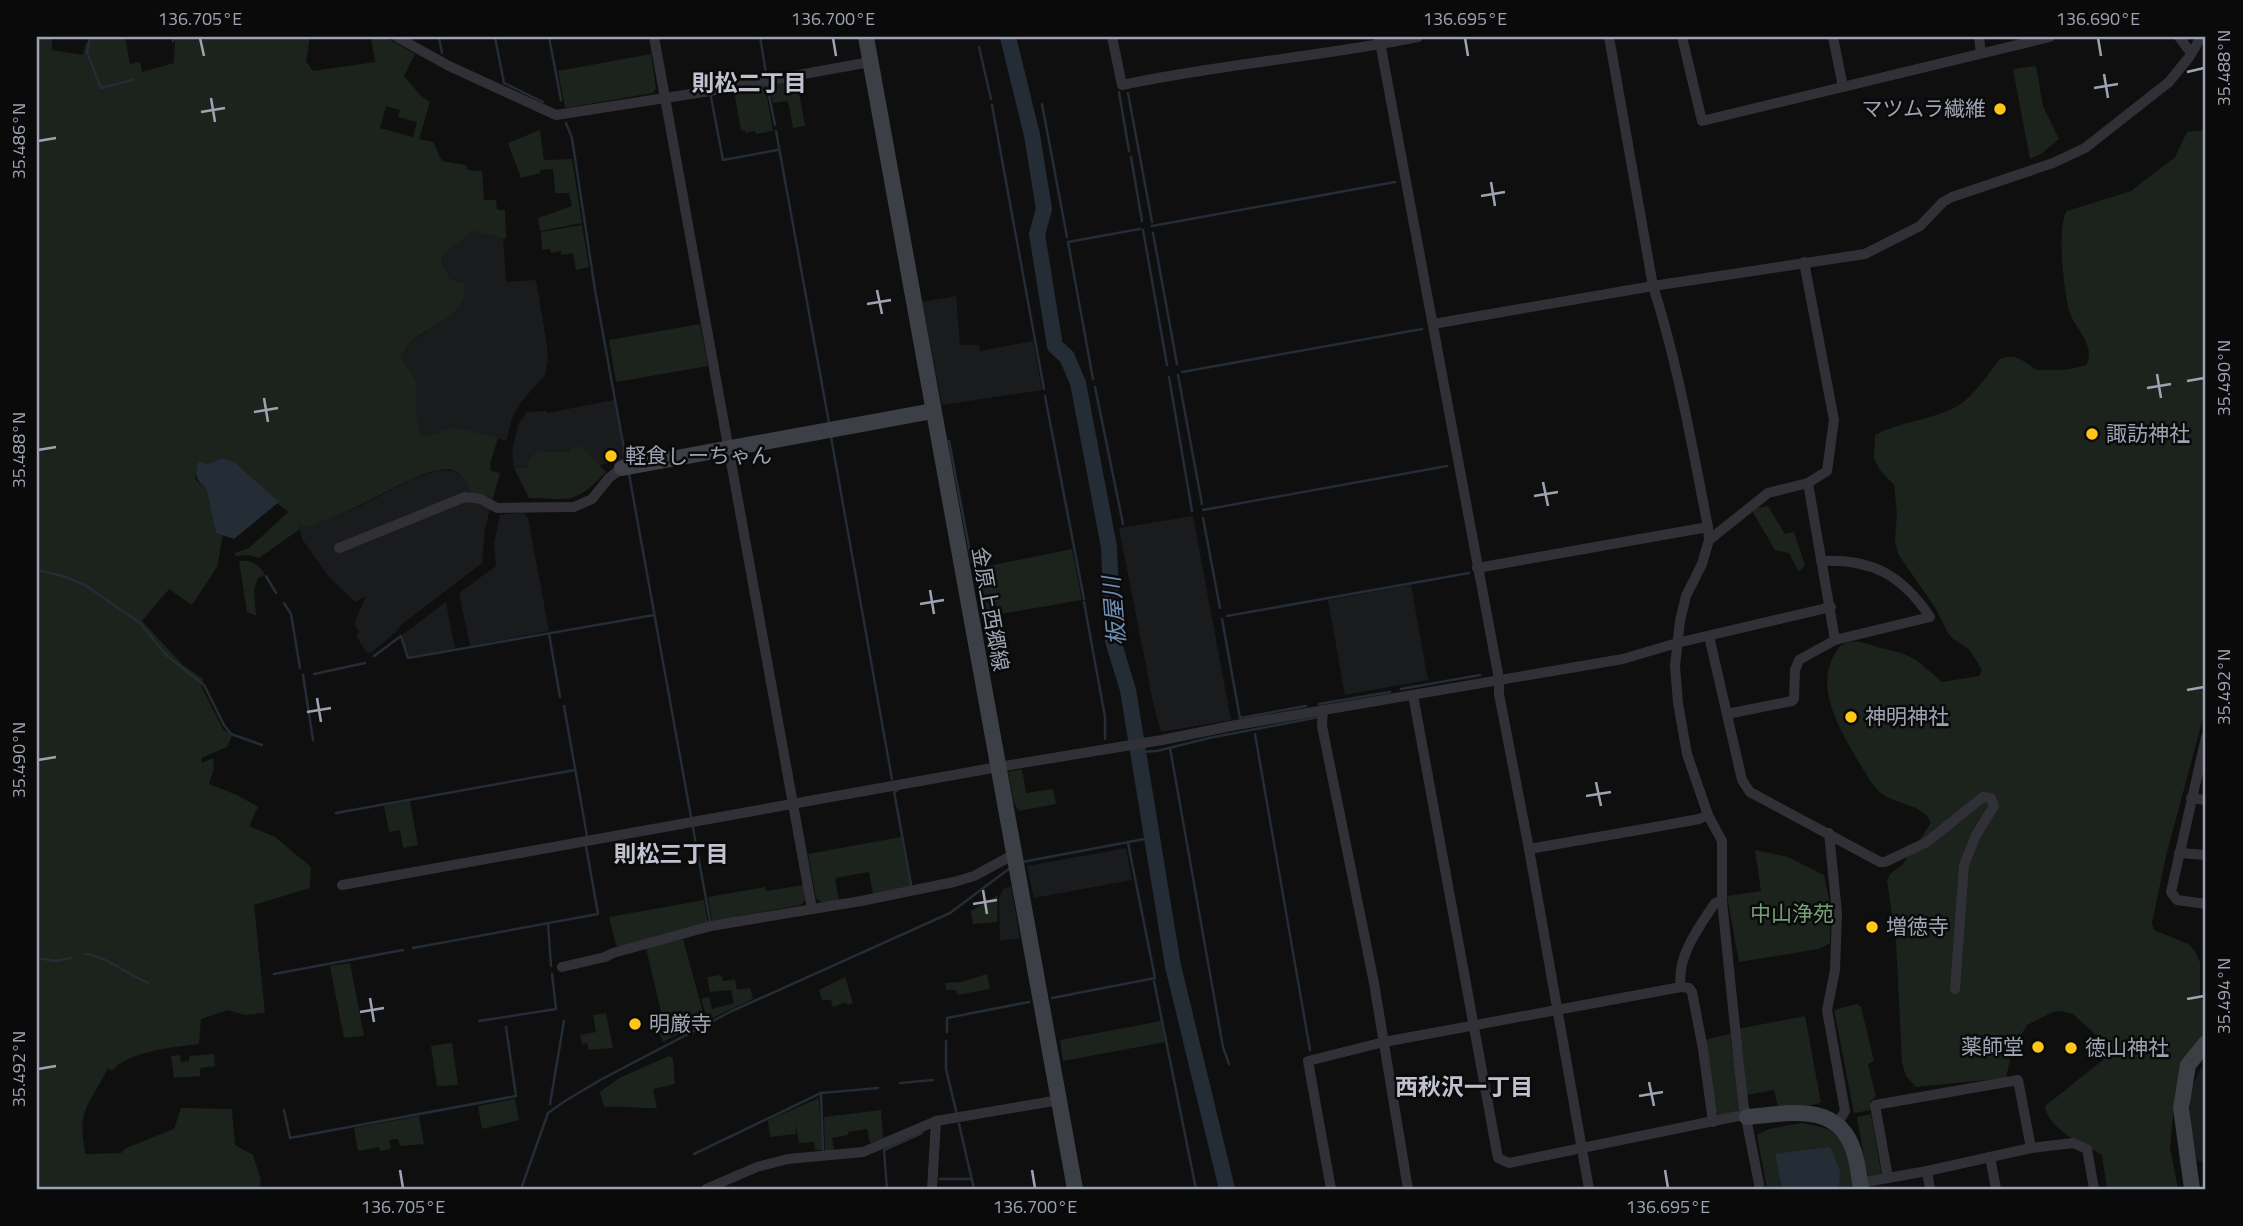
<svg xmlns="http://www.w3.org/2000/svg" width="2243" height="1226" viewBox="0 0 2243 1226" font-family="'Titillium Web','Noto Sans JP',sans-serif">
	<rect width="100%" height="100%" fill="#0f0f10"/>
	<g fill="#1a1b1d">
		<path d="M474,231L503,238L506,282L536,280L547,345L548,360L545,375L521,402L512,418L506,441L455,427L422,439L416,414V380L401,357L409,343L449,316L451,280L441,261L442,255Z"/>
		<path d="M956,296L960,345H979L980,351L1033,341L1042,390L942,405L922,302Z"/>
		<path d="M614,400L625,460L599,465L581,447L571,452L537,451L528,467L514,468L512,453L518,424L527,412L546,411L547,413Z"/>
		<path d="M439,470L454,471L465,479L471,492L493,498L485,528L482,563L401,625L396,632L372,652L367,653L356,636L359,632L354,624L366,596L355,602L329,577L302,539L299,522L305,528L360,506L410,480Z"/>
		<path d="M522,512L528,518L549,631L470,646L459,593L496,566L494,543L500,515Z"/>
		<path d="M1193,516L1231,720L1161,732L1153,702L1119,528Z"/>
		<path d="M1411,585L1428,680L1345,695L1328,600Z"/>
		<path d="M446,602L455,649L408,657L402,635Z"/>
		<path d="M1126,848L1132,880L1034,898L1027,866Z"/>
		<path d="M1011,886L1020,938L1000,941L999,898L1003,889Z"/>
		<path d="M2201,1068L2206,1069V1162L2195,1161L2190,1130V1091Z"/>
	</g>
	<g fill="#1b231c" fill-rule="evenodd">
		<path d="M37,37H52V50L83,55L86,43H90L91,37H125L130,64L140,62L142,72L174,63L175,37H310L306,61L313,71L375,62L371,37H385L415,54L404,76L422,97L430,102L419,139L433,142L442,161L465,165L468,170L482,171L484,200H496L497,210H505L506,239L474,231L442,255L441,261L451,280L464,284C470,316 427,325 410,343C406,346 404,353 401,357L416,380V414L422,438L455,427L498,438L490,464L491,471L500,473L493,498L471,493C467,484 464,476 455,471C433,462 381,496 360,505C342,514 323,521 305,528L299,523L300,529L259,558L248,555L235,556V553L249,548L288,512L222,458L207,464L195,476L196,480L206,488L216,533L223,535L217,567L192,605L169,589L142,621L182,664L203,679L201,686L223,729L232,736L227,747L201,758L202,763L213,758L214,768L209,784L237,795L258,807L249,826L275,837L311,867L310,888L254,905L265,1013L245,1015L228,1010L201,1019L199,1044C175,1047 128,1051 112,1071L108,1068C101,1084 86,1102 83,1119C81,1130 84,1143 85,1154L121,1153L126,1148L174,1129L181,1108L232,1109L235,1145L253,1155L261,1180L260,1189H37ZM386,106L400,110L398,117L417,122L413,137L380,128Z"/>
		<path d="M651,54L656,88L653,93L565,108L558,71Z"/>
		<path d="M2036,66L2043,106L2059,139L2041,154L2030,159L2013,69Z"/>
		<path d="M797,80L805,126L793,128L788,101L773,103L769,85Z"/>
		<path d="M765,86L773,131L756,134L755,131L745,133V130L741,131L734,91Z"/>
		<path d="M540,130L544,160L572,159L582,223L540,231L538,218L572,206L569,193H555L553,169L540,170V173L521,178L508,143Z"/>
		<path d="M2206,130V674L2202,687L2206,707L2166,856L2152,923L2154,930L2188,944L2194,950L2200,962V997L2206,1006V1031L2181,1072L2175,1095L2170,1148L2178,1189H2107L2102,1155C2084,1144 2048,1130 2045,1106L2103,1060L2109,1047L2073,1014L2060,1011L2053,1012L2027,1025L2012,1050L2006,1078L1916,1087L1906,1076L1902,1063L1896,942L1887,881L1890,874L1902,865L1931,823C1925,805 1896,804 1882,794C1871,785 1864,770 1857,759C1839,728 1812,684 1838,649C1847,636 1865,643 1877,647C1887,650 1899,651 1908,656C1920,661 1932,674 1942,682L1979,676L1982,670L1970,650L1952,638L1948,633L1936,609L1898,554L1895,541L1897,513L1894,485L1880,470L1874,458L1875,435C1899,422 1929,420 1954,408C1973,398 1987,375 2000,359C2016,352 2024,362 2037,370C2058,369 2064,372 2086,365C2097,345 2074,329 2069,310C2064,291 2056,226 2067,211L2131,191L2175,157L2187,132Z"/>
		<path d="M582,225L589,267L576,270L573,253L561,255V251L551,253L550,249L542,250L541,232Z"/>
		<path d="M700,324L708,366L616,382L609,340Z"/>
		<path d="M571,447H582L606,472C574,505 572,499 529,498L514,468L528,467L529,461L537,451L570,452Z"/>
		<path d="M1768,506L1785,534L1794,532L1805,565L1799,572L1789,553L1775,550L1751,509Z"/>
		<path d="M1072,549L1082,600L982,617L974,569Z"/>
		<path d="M239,561C251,560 259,564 265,575L258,578L254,590L256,616L247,612Z"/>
		<path d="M1022,769L1026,793L1053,789L1056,804L1019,811L1014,803L1008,772Z"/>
		<path d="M410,801L418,845L403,848L400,830L389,832L384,806Z"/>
		<path d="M901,837L910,886L873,894L869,872L835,878L839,900L824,904L816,898L808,854Z"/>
		<path d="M1755,850L1788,857L1824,875L1831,909L1830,943L1819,949L1739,962L1727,896L1761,891Z"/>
		<path d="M803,885L805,900L801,905L712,921L708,897L765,887L767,891Z"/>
		<path d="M998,895L997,922L973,924L971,911Z"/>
		<path d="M704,900L708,923L619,947L616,945L609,917Z"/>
		<path d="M683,939L705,1020L663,1042L657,1028L663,1020L646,948Z"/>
		<path d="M350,963L364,1036L344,1038L330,966Z"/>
		<path d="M987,974L990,989L957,995L956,990H946L945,983L961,982Z"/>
		<path d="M721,975L723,981L735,979L737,990L750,988L753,999L708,1020L701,999L709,997L712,1009L734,1003L731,990L710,992L707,977Z"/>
		<path d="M845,977L853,1003L848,1005L846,1002L833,1007L831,1000H822L819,990Z"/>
		<path d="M1857,1004L1861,1007L1874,1061L1868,1064L1876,1097L1870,1101L1871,1110L1854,1113L1834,1010Z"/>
		<path d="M606,1013L613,1048L589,1050L587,1043L582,1044L580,1035L596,1032L593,1015Z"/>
		<path d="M1805,1016L1821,1103L1779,1111L1774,1090L1747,1095L1738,1029Z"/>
		<path d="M1161,1021L1165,1042L1063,1061L1060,1040Z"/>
		<path d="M1730,1034L1740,1111L1719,1116L1716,1111L1704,1040Z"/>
		<path d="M452,1043L458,1085L437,1086L431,1046Z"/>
		<path d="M214,1054L215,1066L200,1068V1076L174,1078L171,1056L180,1055L181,1062L189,1061V1056Z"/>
		<path d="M669,1056L673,1058L675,1084L653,1089L657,1108C638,1109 622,1105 604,1107L600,1092L619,1078Z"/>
		<path d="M819,1098L822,1150H815L814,1142L799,1143L795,1121L796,1134L770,1137L768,1120Z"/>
		<path d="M515,1099L519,1120L482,1129L478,1106Z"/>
		<path d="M881,1110L883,1138L870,1143L867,1129L848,1132V1135L832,1138L834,1151H825L824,1117Z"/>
		<path d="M1871,1114L1882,1177L1868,1179L1857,1117Z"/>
		<path d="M419,1116L424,1144L400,1146L398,1139L389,1140L391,1149L380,1151L379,1147L358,1151L354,1128Z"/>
		<path d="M1802,1123C1810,1125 1822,1126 1829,1130C1850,1143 1853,1167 1856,1189H1767L1757,1135L1769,1129Z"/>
	</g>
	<g fill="#242c35">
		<path d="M222,458L235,463L279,502L234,539L216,533L206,488C195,479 195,476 198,462L207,464Z"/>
		<path d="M1830,1147L1840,1170L1839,1189H1782L1775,1154Z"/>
	</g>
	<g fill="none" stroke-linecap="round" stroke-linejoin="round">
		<g stroke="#242c35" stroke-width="2.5">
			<path d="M90,37L87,52L101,88L133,80"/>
			<path d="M173,37V41"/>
			<path d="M439,37L442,53"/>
			<path d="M495,37L504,83L543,102"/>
			<path d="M549,37L561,100"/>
			<path d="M760,37L766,73"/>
			<path d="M979,47L991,99"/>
			<path d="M767,86L775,125"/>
			<path d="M1119,92L1129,151"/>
			<path d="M1128,93L1152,222"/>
			<path d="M711,97L723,160L777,150"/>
			<path d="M1042,104L1067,237"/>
			<path d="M992,105L1044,389"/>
			<path d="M566,123L572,138L595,290L626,460"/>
			<path d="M776,131L829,423"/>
			<path d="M1131,157L1142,221"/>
			<path d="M1152,226L1395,182"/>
			<path d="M1143,230L1167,365"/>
			<path d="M1153,233L1177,364"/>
			<path d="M1182,372L1422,329"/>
			<path d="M1178,375L1202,504"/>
			<path d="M1169,377L1192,511"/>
			<path d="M1093,379L1068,242L1140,229"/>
			<path d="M1095,387L1123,524"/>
			<path d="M1045,396L1084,599"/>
			<path d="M831,437L892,779"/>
			<path d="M949,441L972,563"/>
			<path d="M629,474L691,817"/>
			<path d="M1203,510L1447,466"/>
			<path d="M1203,518L1220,608"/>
			<path d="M37,570L63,576L85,585L140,623L166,655L204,685L224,725L231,734L262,745"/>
			<path d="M266,576L276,593"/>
			<path d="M1084,602L1105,717V739"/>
			<path d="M284,603L291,614L300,668"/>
			<path d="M1227,616L1469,573"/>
			<path d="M1222,619L1240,718L1306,706"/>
			<path d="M549,634L560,697"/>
			<path d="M374,656L401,636L408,658L654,615"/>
			<path d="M314,674L365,663"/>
			<path d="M303,675L313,740"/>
			<path d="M1401,689L1480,675"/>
			<path d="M1319,704L1390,692"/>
			<path d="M564,706L587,836"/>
			<path d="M1255,734L1310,1050"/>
			<path d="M1170,748L1223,1047L1229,1064"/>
			<path d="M1138,752L1157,751L1209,738L1319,717"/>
			<path d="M897,791H894L911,885"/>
			<path d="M336,813L575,770"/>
			<path d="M693,828L710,921"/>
			<path d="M1022,862L1150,838"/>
			<path d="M548,923L551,966"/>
			<path d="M413,948L598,914L586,846"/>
			<path d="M85,954C101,954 131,976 148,983"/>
			<path d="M37,958L56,961L72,958"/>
			<path d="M274,974L403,950"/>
			<path d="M1154,981L1196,1189"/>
			<path d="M1052,998L1155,978L1128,843"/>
			<path d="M479,1021L556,1009L552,974"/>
			<path d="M947,1032V1018L1029,1002"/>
			<path d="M946,1041V1069L957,1115"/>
			<path d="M900,1083L933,1080"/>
			<path d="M821,1094L823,1150"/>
			<path d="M550,1104L564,1021"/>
			<path d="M284,1110L290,1138L516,1096L506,1027"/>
			<path d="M959,1124L974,1189"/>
			<path d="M694,1154L821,1093L878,1088"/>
			<path d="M940,1179H971"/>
			<path d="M521,1189L548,1113L565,1101L602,1079L732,1011L950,913L1010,868"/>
			<path d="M887,1189L884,1150L922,1133"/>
		</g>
		<path stroke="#242c35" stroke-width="16" d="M1008,37L1032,135L1044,209L1037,234L1055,346L1067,357L1078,383L1109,547L1113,641L1128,690L1173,966L1227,1189"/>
		<g stroke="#303036" stroke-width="10">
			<path d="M397,37L449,66L556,115L710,91L870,62"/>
			<path d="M654,37L812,909"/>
			<path d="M1112,37L1122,85C1220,64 1320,57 1418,37"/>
			<path d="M1379,37L1499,679V694L1529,849L1589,1189"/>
			<path d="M1609,37L1653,286C1678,364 1692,446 1708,527L1709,540L1702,564L1686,596L1680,621L1675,666L1678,703L1687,754L1708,815L1722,841V901L1739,1066L1744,1108L1760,1189"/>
			<path d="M1682,37L1702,121L2050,37"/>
			<path d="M1833,37L1843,87"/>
			<path d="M1979,37L1981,53"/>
			<path d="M2179,37L2191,53"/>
			<path d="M1433,324L1653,286L1865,254L1920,226L1943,202L1952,197L2053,163L2085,148L2169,82L2190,56L2201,37"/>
			<path d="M1808,483L1835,640"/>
			<path d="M1709,540L1768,493L1808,483L1827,471L1834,420L1804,262"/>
			<path d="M339,548L465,497L481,499L497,508L574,507L592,499L609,478L622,468"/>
			<path d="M1477,568L1708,527"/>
			<path d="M1709,636L1742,780L1750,792L1880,862H1885L1927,842L1983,797L1991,798L1994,806L1976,835L1964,865L1955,989"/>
			<path d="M1413,695L1498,1158L1509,1163L1738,1116L1747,1117"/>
			<path d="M1323,710L1322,726L1374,983L1408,1189"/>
			<path d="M1727,714L1792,701L1794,699L1795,670L1799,660L1835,640L1930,617C1902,575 1871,558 1821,561"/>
			<path d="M2206,737L2171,892L2177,900L2206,904"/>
			<path d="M2191,798L2206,800"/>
			<path d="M1829,833L1837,913L1835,970L1827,1010L1845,1111L1837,1125"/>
			<path d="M1529,849L1644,829L1699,819L1708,815"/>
			<path d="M2179,853L2206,855"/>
			<path d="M342,885L998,767L1162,740L1236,725L1623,659L1677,643L1831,607"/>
			<path d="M562,967L605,957L613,953L711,926L861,901L954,882L974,876L1013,855"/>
			<path d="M1713,1122L1703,1049L1692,992L1689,988L1681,987C1676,957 1699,927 1715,903L1722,901"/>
			<path d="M1990,1157L1996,1189"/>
			<path d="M1927,1171L1930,1189"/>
			<path d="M1888,1178L1875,1105L2018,1080L2031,1148"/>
			<path d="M1860,1183L1927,1171L2031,1148L2073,1143L2087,1149L2094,1189"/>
			<path d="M706,1189L757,1167L788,1159L863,1152L936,1121L1059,1100"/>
			<path d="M932,1189L936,1121"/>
			<path d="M1331,1189L1308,1061L1384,1042L1681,987"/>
		</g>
		<g stroke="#3d3f46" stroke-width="16">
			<path d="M866,37L1075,1189"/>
			<path d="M622,468L933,411"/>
			<path d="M1747,1117C1787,1114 1838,1100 1854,1152C1858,1163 1859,1177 1861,1189"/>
			<path d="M2192,1189L2181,1108L2188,1065L2206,1043"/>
		</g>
	</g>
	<path fill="none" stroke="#9ea3b3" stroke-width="2.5" d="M200,38L204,56M833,38L836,56M1465,38L1468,56M2098,38L2101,56M2187,72L2204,68M2104,74L2108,98M2094,88L2118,84M211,98L215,122M201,112L225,108M38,141L56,138M1491,182L1495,206M1481,196L1505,192M877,290L882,314M867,304L891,300M2157,374L2161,398M2187,381L2204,378M2147,388L2171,384M264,398L268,422M254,412L278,408M38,450L56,447M1543,482L1548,506M1534,496L1558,492M930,590L934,614M920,604L944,600M2187,690L2204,687M317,698L321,722M307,712L331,708M38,760L56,757M1596,782L1601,806M1586,796L1611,792M983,890L987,914M973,904L997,900M370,998L374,1022M2187,999L2204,996M360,1012L384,1008M38,1069L56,1066M1649,1082L1654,1106M1639,1096L1663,1092M400,1170L403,1188M1032,1170L1035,1188M1665,1170L1668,1188"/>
	<g fill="#ffc618" stroke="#0a0a0b" stroke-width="2.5">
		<circle cx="2000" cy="109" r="7"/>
		<circle cx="2092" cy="434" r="7"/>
		<circle cx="611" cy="456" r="7"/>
		<circle cx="1851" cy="717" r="7"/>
		<circle cx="1872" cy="927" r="7"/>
		<circle cx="635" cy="1024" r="7"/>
		<circle cx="2038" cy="1047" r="7"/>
		<circle cx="2071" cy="1048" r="7"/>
	</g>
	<g text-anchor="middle" stroke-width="5" stroke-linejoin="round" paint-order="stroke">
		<g font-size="21" fill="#9ea3b3" stroke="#0a0a0b" text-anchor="start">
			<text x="1986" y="116" text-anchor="end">マツムラ繊維</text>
			<text x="2106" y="441">諏訪神社</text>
			<text x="625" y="463">軽食しーちゃん</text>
			<text x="1865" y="724">神明神社</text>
			<text x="1886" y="934">増徳寺</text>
			<text x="649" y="1031">明厳寺</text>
			<text x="2024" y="1054" text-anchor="end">薬師堂</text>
			<text x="2085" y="1055">徳山神社</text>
		</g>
		<g font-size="21" fill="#9ea3b3" stroke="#0a0a0b">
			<text transform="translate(990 609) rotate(80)" y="7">金原上西郷線</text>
		</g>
		<g font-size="21" fill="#73a17a" stroke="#0a0a0b">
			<text x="1792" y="921">中山浄苑</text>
		</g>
		<g font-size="23" font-weight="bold" fill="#c0c2cf" stroke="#0a0a0b">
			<text x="749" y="91">則松二丁目</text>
			<text x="671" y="862">則松三丁目</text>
			<text x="1464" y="1095">西秋沢一丁目</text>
		</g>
		<g font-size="23" font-style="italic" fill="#708eb3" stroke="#0a0a0b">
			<text transform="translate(1114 611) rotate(-95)" y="8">板屋川</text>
		</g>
	</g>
	<rect width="2243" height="1226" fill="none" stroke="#0a0a0b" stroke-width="77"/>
	<rect x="38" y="38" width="2166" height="1150" fill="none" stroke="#9ea3b3" stroke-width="2.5"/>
	<g font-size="18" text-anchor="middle" fill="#9ea3b3">
		<text x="200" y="25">136.705°E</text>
		<text x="833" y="25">136.700°E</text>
		<text x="1465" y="25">136.695°E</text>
		<text x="2098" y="25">136.690°E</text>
		<text transform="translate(2224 68) rotate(-90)" y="6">35.488°N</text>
		<text transform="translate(19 141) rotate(-90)" y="6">35.486°N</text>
		<text transform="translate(2224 378) rotate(-90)" y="6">35.490°N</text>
		<text transform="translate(19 450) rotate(-90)" y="6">35.488°N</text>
		<text transform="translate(2224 687) rotate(-90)" y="6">35.492°N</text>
		<text transform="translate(19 760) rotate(-90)" y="6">35.490°N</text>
		<text transform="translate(2224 996) rotate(-90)" y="6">35.494°N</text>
		<text transform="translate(19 1069) rotate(-90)" y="6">35.492°N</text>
		<text x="403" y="1213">136.705°E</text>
		<text x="1035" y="1213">136.700°E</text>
		<text x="1668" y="1213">136.695°E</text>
	</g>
</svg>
